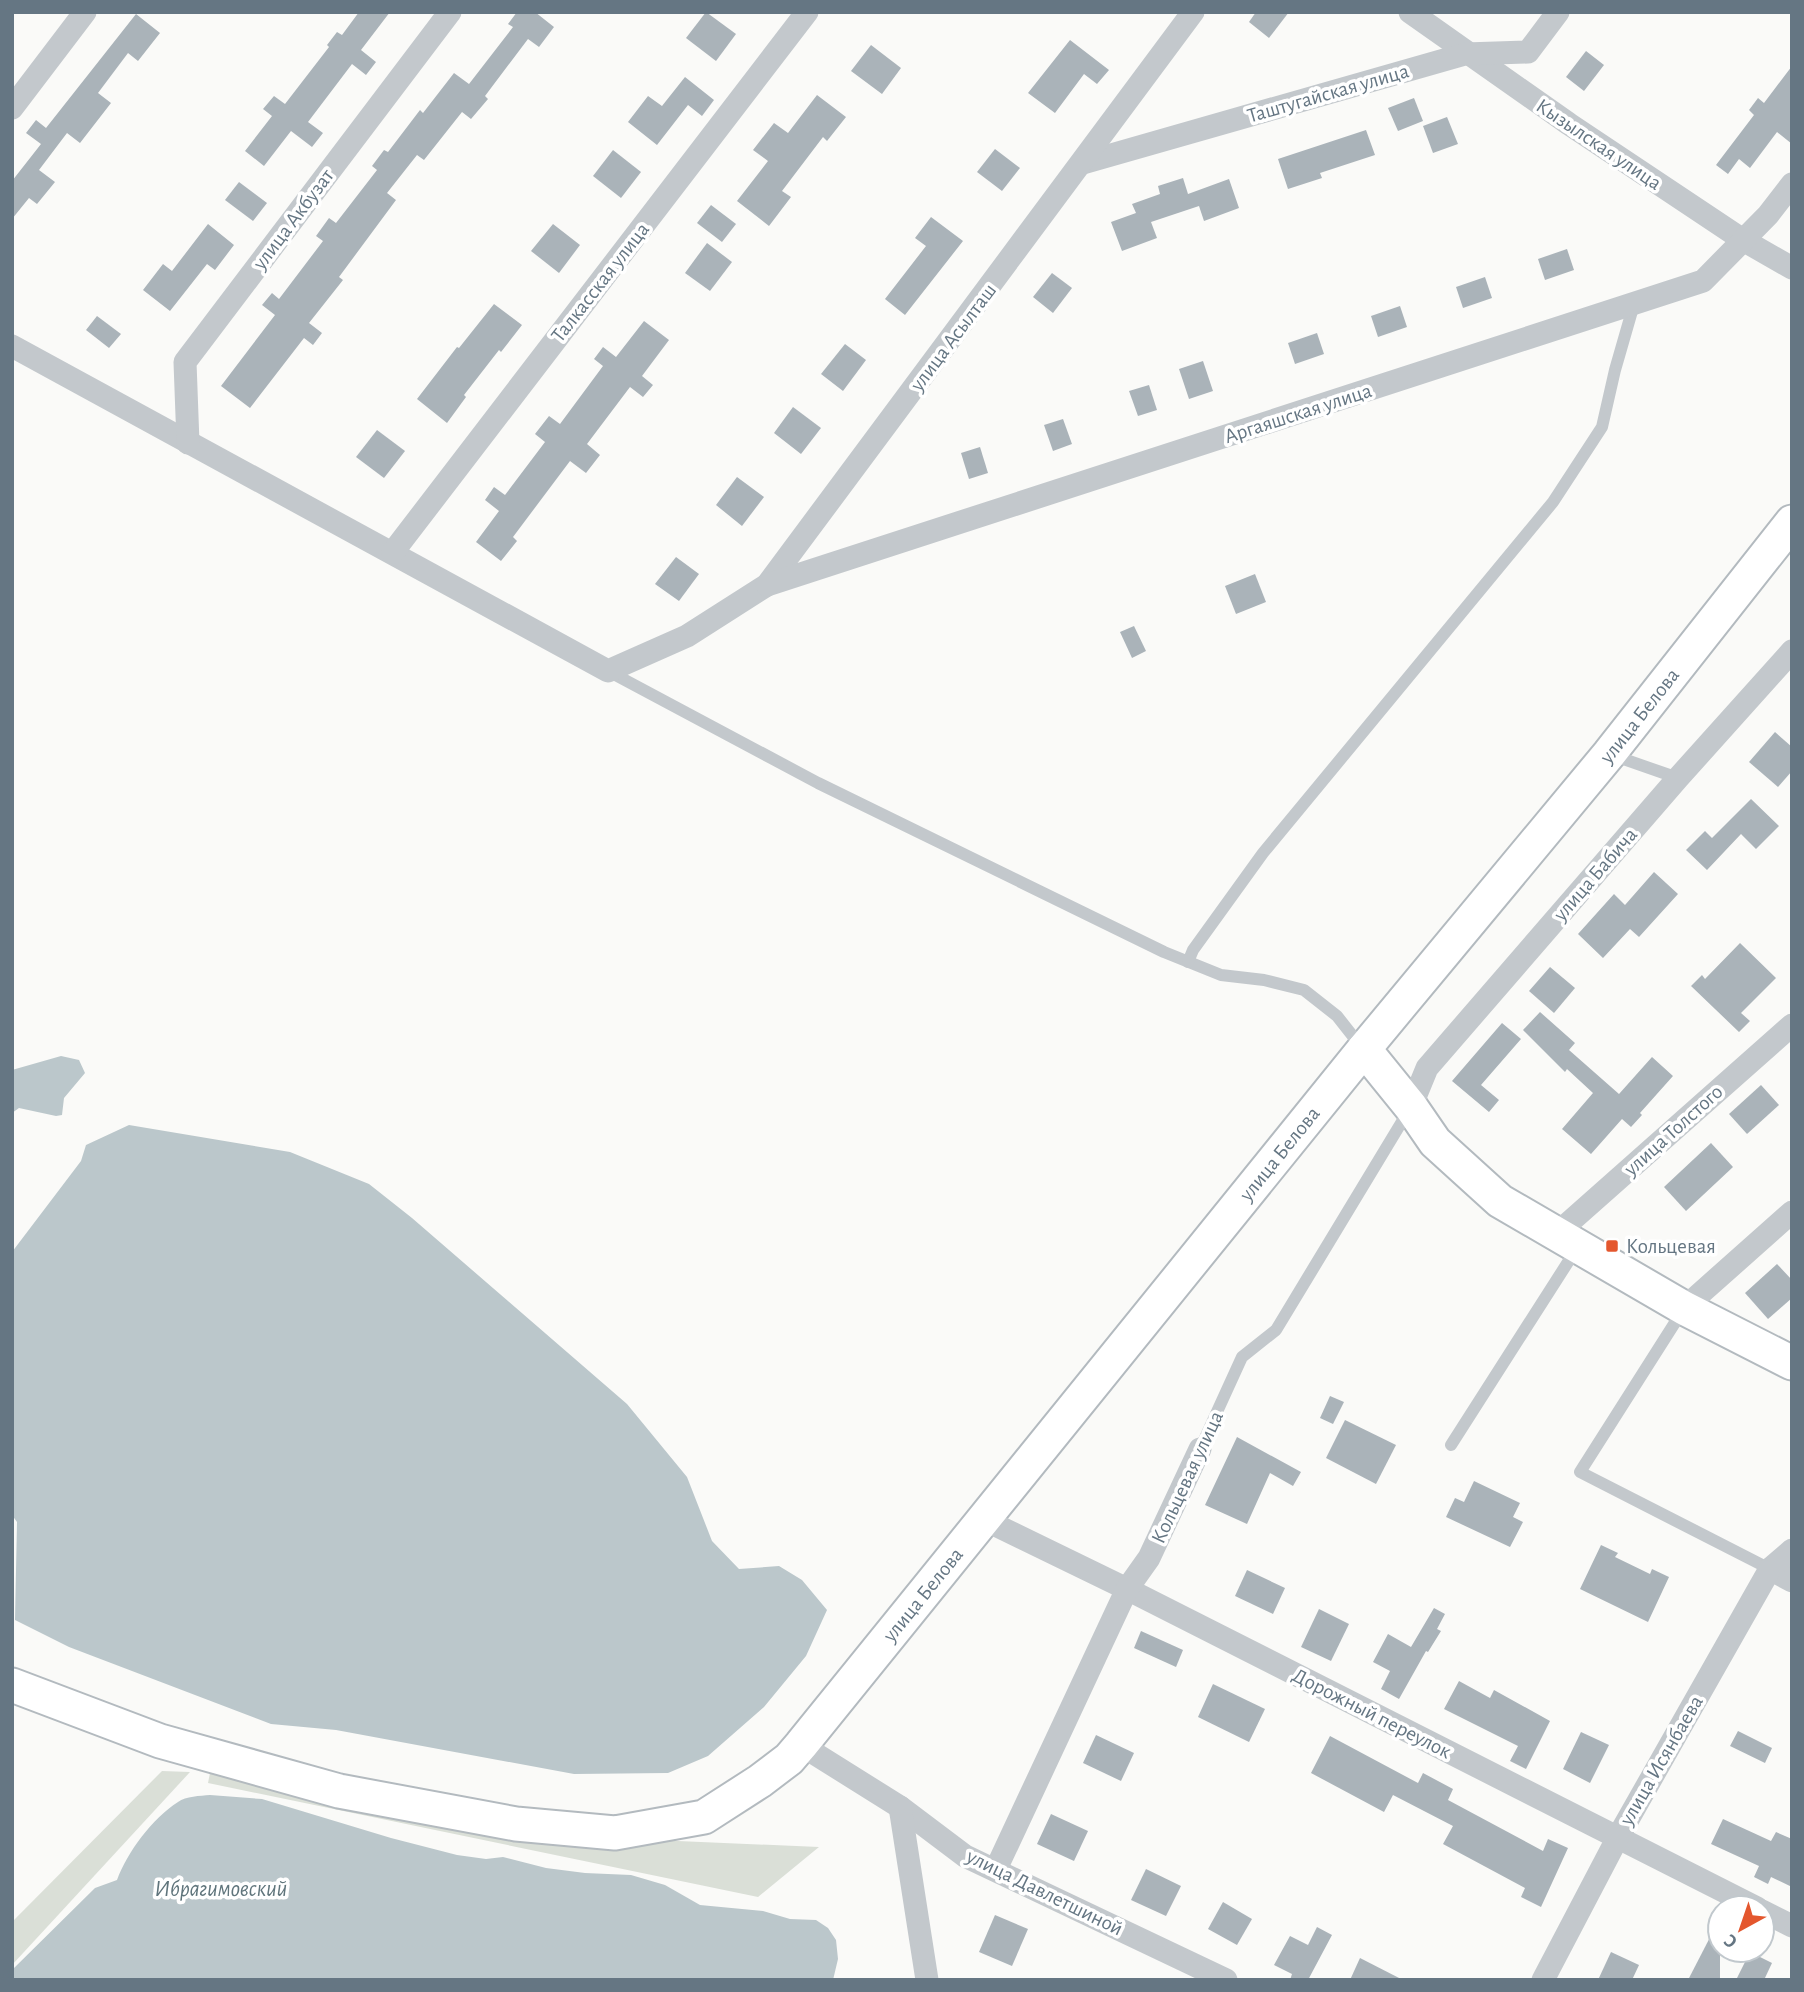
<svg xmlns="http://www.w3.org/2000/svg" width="1804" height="1992" viewBox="0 0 1804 1992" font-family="'Alegreya Sans',sans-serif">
	<rect width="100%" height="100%" fill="#fafaf8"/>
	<g fill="#dadfd7">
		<path d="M212,1763L632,1839L819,1847L758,1897L208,1783Z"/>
		<path d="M162,1771L190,1772L12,1965V1922Z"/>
	</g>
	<g fill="#bbc7cb">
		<path d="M61,1056L79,1060L85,1073L64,1098L62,1115L56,1116L19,1108L12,1113V1070Z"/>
		<path d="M129,1125L290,1152L369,1184L412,1218L627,1404L687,1477L712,1541L739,1569L779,1566L802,1580L827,1610L806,1656L764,1707L708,1756L668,1773L574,1774L336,1730L271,1724L69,1647L15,1620L17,1522L12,1515V1252L81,1161L86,1145Z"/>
		<path d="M210,1795L262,1799L391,1838L457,1855L486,1859L503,1857L546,1868L585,1873L631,1875L665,1885L700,1905L763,1911L790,1919L816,1920L828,1928L836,1940L838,1959L833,1980H12V1970L95,1888L117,1880C128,1851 152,1819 178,1802C186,1796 200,1796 210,1795Z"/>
	</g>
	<g fill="#aab3b9">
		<path d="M359,12H390L361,50L376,62L366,75L352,64L308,122L323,133L312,147L291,131L264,166L245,151L272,116L263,109L274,96L285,104L329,47L327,45L337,32L342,35Z"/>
		<path d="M517,12H535L554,27L539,47L528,39L485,96L488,99L471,119L462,112L424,160L417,155L387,193L396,200L339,277L343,280L309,323L322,333L313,345L304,338L250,408L221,386L275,315L262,305L272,293L279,299L323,241L316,236L329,218L336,223L377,170L372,166L384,150L388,152L420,110L423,113L454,73L469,84L513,27L508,24Z"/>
		<path d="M706,12L736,34L716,61L686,38Z"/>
		<path d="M1256,12H1289L1269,38L1249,22Z"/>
		<path d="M136,14L160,33L138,61L128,53L98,93L111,103L80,143L67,133L39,170L55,182L37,204L29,198L12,219V181L41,144L26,133L36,120L46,128Z"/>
		<path d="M1070,40L1109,70L1097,84L1084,74L1055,113L1028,93Z"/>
		<path d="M871,45L901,68L882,94L851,71Z"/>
		<path d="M1586,51L1604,65L1584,91L1566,77Z"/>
		<path d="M1792,66V144L1777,132L1750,168L1739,159L1728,174L1716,165L1754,115L1749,110L1758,98L1764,103Z"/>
		<path d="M685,77L714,100L702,116L688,105L657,145L628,122L648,96L662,106Z"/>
		<path d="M817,95L846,117L827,141L823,137L782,191L791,197L769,226L737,201L768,161L753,150L774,123L788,133Z"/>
		<path d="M1414,98L1423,121L1398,131L1388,108Z"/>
		<path d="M1447,117L1458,144L1433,153L1423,126Z"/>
		<path d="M1366,130L1375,155L1320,173L1322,178L1288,189L1278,159Z"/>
		<path d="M995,149L1020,168L1002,191L977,172Z"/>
		<path d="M613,150L641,172L621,198L593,176Z"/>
		<path d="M1183,178L1188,194L1229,179L1239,208L1204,221L1199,206L1151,222L1157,238L1122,251L1111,222L1136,213L1132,204L1160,194L1158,186Z"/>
		<path d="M239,182L267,203L253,221L225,200Z"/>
		<path d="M711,205L736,224L722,242L697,223Z"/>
		<path d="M931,217L963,241L905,315L885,299L926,246L915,238Z"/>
		<path d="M208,224L234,245L215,270L207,264L170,311L143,290L163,264L172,271Z"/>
		<path d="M553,224L580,245L559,273L531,251Z"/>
		<path d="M707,243L732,262L710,291L685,273Z"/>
		<path d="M1567,249L1574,270L1545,280L1538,259Z"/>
		<path d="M1052,273L1072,288L1053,313L1033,297Z"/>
		<path d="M1485,277L1492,298L1463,308L1456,287Z"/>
		<path d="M494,304L522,325L501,352L499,350L464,395L466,397L447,423L417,399L457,347L459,348Z"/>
		<path d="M1400,306L1407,327L1378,337L1371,316Z"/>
		<path d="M97,316L121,334L109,348L86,330Z"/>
		<path d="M644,321L669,340L642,376L653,385L643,397L630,387L587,444L600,455L586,473L570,461L513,537L517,541L501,561L476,542L499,511L485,500L494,487L505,495L545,442L535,434L549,416L560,424L603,366L594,359L603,347L616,357Z"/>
		<path d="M1317,333L1324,354L1295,364L1288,343Z"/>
		<path d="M845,344L866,360L843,391L821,374Z"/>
		<path d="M1203,361L1213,391L1189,399L1179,369Z"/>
		<path d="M1149,385L1157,410L1138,416L1129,391Z"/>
		<path d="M793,407L821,428L801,454L774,433Z"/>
		<path d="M1063,419L1072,444L1053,451L1044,425Z"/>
		<path d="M377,430L405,451L384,478L356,457Z"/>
		<path d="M980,447L988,473L969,479L961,453Z"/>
		<path d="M737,477L764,497L742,526L716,505Z"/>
		<path d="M676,557L699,574L679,601L655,584Z"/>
		<path d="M1255,574L1266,602L1236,614L1225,586Z"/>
		<path d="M1134,626L1146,651L1132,658L1120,632Z"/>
		<path d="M1775,732L1792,747V771L1778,787L1749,762Z"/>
		<path d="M1751,799L1779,826L1756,849L1741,834L1707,870L1686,850L1705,831L1712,838Z"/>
		<path d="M1654,872L1678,894L1639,937L1630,929L1603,958L1578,934L1614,894L1625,905Z"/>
		<path d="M1740,943L1776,978L1741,1013L1750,1021L1739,1032L1691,986L1702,975L1705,979Z"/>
		<path d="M1550,967L1575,988L1554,1013L1529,991Z"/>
		<path d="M1540,1012L1575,1043L1569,1050L1619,1094L1652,1057L1673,1076L1640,1113L1642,1115L1631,1127L1622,1119L1591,1154L1562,1129L1593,1093L1567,1069L1565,1072L1523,1030Z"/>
		<path d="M1502,1023L1521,1039L1481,1085L1499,1100L1489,1112L1452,1081Z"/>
		<path d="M1761,1085L1779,1105L1747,1134L1729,1114Z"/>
		<path d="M1711,1143L1733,1167L1686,1211L1664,1187Z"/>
		<path d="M1777,1264L1792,1280V1298L1768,1319L1745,1293Z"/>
		<path d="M1330,1396L1344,1402L1333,1424L1320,1418Z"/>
		<path d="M1345,1420L1396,1445L1376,1484L1326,1458Z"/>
		<path d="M1237,1437L1301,1472L1293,1486L1270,1473L1247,1524L1205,1505Z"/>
		<path d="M1474,1481L1520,1503L1513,1517L1523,1522L1510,1547L1446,1517L1455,1498L1464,1502Z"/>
		<path d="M1601,1545L1618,1553L1615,1557L1650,1574L1652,1569L1669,1577L1648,1622L1580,1589Z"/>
		<path d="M1247,1570L1285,1588L1273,1614L1235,1596Z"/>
		<path d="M1434,1608L1445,1614L1437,1629L1441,1631L1428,1652L1426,1651L1399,1699L1381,1689L1390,1671L1373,1662L1388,1634L1411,1647Z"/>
		<path d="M1319,1609L1349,1624L1331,1661L1301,1647Z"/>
		<path d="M1141,1631L1183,1650L1176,1667L1134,1648Z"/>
		<path d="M1459,1681L1490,1698L1494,1690L1550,1721L1526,1769L1510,1761L1518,1746L1444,1709Z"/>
		<path d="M1213,1684L1265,1709L1249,1742L1198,1717Z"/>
		<path d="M1738,1731L1772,1748L1765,1763L1730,1746Z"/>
		<path d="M1581,1732L1609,1745L1590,1783L1563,1769Z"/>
		<path d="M1096,1735L1134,1753L1121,1781L1083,1763Z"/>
		<path d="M1330,1736L1418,1783L1423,1773L1453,1789L1448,1800L1543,1851L1548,1839L1568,1848L1541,1907L1521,1897L1525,1888L1443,1844L1453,1826L1393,1795L1384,1812L1311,1773Z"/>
		<path d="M1051,1814L1088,1831L1074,1861L1037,1844Z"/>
		<path d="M1723,1819L1771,1841L1776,1832L1792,1839V1887L1771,1877L1768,1884L1754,1877L1759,1866L1711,1844Z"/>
		<path d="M1146,1869L1181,1886L1166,1916L1131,1900Z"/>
		<path d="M1223,1902L1252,1919L1237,1945L1208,1929Z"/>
		<path d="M995,1915L1028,1929L1012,1966L979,1952Z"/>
		<path d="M1720,1918V1980H1688Z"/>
		<path d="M1317,1927L1332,1935L1308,1980H1290L1292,1974L1274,1965L1290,1936L1308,1945Z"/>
		<path d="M1611,1952L1639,1965L1632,1980H1598Z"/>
		<path d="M1750,1952L1772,1963L1764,1980H1736Z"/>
		<path d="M1360,1958L1403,1980H1350Z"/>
	</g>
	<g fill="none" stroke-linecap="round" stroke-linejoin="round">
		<defs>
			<g id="secondary">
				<path d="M1364,1049L1411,1107L1435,1142L1500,1201L1684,1308L1792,1363"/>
				<path id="s1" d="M12,1685L160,1741L339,1791L516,1824L615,1833L704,1817L760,1781L789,1759L801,1745L1364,1049L1609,754L1792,522"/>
			</g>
		</defs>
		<use href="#secondary" stroke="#b3babf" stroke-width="37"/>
		<g stroke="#c3c8cc" stroke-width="12">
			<path d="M608,671L818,783L1164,952L1221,975L1264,980L1304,990L1337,1016L1363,1049"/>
			<path d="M1609,754L1678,778"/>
			<path d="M1188,962L1193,950L1263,853L1553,502L1602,427L1615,370L1634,304"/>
			<path d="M1683,1310L1580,1472L1770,1569"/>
			<path d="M1451,1445L1577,1248"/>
			<path d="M1200,1449L1242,1357L1276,1330L1409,1110"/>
		</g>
		<g stroke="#c3c8cc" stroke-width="23">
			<path d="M1410,12L1569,124L1743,240L1792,268"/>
			<path d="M12,108L85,12"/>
			<path d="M1083,163L1465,54L1528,52L1558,12"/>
			<path d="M12,346L608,671L687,636L767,585L1193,12"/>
			<path d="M188,443L185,362L450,12"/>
			<path d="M393,552L807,12"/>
			<path d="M767,585L1703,281L1768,215L1792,184"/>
			<path d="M1411,1107L1427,1068L1678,778L1792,651"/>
			<path d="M1555,1235L1792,1025"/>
			<path d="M1684,1308L1792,1212"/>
			<path d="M985,1520L1127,1589L1757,1908"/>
			<path d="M1770,1569L1792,1581"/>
			<path d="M801,1745L900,1807L965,1856L1226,1980"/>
			<path d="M900,1807L927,1980"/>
			<path d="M996,1869L1127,1589L1149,1558L1200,1449"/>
			<path d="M1762,1911L1792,1926"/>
			<path d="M1543,1980L1618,1837L1770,1569L1792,1550"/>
		</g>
		<use href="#secondary" stroke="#fff" stroke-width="33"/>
	</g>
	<rect fill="#e4572e" stroke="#fff" stroke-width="2.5" x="1605" y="1239" width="14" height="14" rx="3.5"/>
	<g text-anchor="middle" stroke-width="7" stroke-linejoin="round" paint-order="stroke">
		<g font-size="21" fill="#657683" stroke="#fff">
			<text transform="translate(1328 93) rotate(-16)" y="7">Таштугайская улица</text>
			<text transform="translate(1599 144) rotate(34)" y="7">Кызылская улица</text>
			<text transform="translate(293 219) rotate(-53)" y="7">улица Акбузат</text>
			<text transform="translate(600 282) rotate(-52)" y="7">Талкасская улица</text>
			<text transform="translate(953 337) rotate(-53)" y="7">улица Асылташ</text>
			<text transform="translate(1298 413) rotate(-18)" y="7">Аргаяшская улица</text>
			<text dy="7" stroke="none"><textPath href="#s1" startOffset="2163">улица Белова</textPath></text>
			<text transform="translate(1595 874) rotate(-49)" y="7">улица Бабича</text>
			<text transform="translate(1673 1130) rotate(-42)" y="7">улица Толстого</text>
			<text dy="7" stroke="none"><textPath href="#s1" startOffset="1596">улица Белова</textPath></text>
			<text transform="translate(1187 1477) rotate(-65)" y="7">Кольцевая улица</text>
			<text dy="7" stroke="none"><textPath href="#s1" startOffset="1029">улица Белова</textPath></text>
			<text transform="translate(1372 1713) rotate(27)" y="7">Дорожный переулок</text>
			<text transform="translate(1661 1760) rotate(-60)" y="7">улица Исянбаева</text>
			<text transform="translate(1045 1892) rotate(26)" y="7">улица Давлетшиной</text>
		</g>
		<g font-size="21" fill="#657683" stroke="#fff" text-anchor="start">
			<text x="1626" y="1253">Кольцевая</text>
		</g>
		<g font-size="23" font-style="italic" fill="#60757c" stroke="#fff">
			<text x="221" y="1896">Ибрагимовский</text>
		</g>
	</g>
	<rect width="1804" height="1992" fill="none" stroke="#657683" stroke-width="28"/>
	<g transform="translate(1741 1929) rotate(220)"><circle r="33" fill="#ffffff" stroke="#c1c8cd" stroke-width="2"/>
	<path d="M0-5L12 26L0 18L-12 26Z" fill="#e4572e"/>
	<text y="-10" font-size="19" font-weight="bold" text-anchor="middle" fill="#657683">С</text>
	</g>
</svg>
